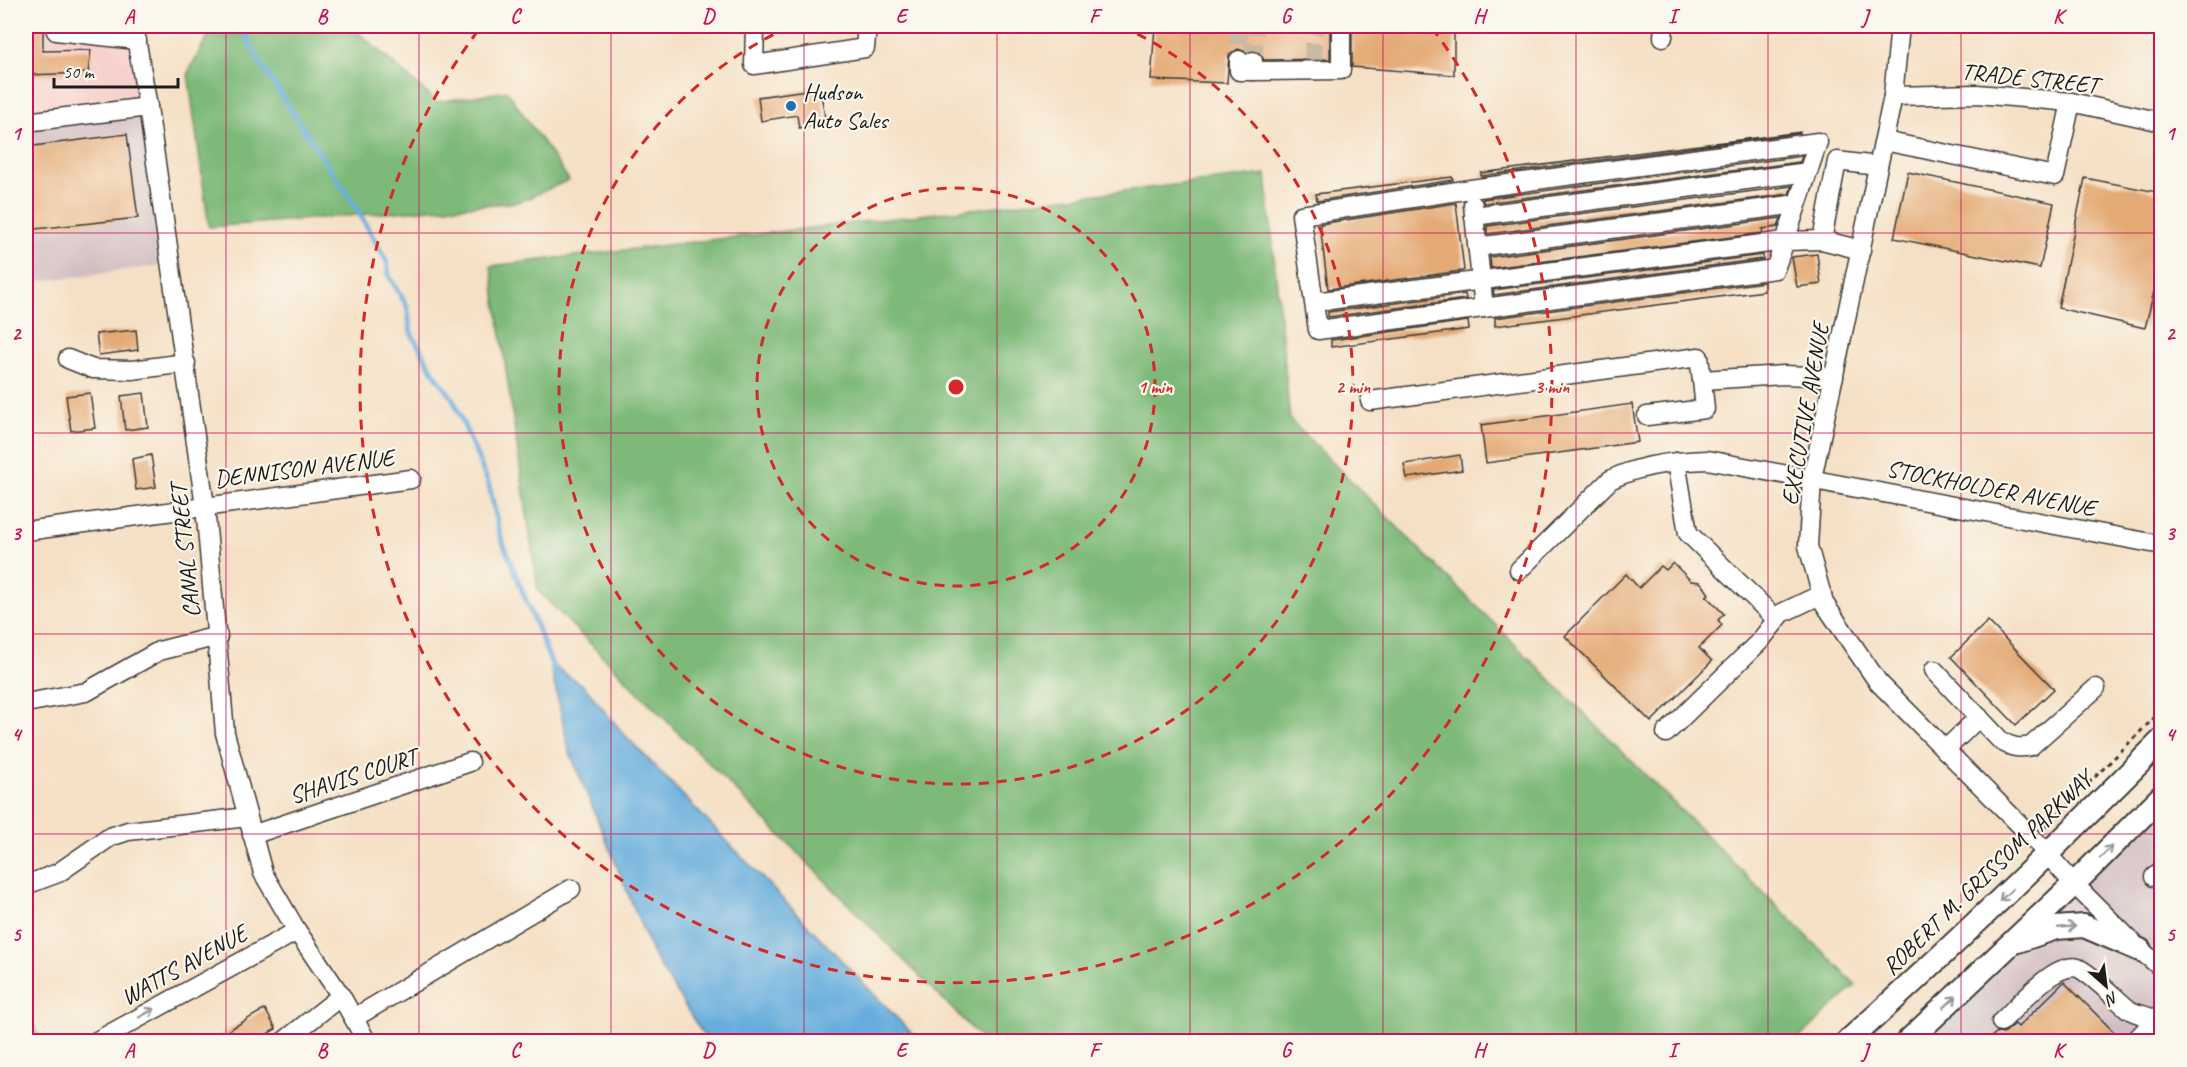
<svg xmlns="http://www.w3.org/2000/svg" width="2187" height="1067" viewBox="0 0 2187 1067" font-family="Caveat,sans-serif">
	<rect width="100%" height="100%" fill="#fbf7ec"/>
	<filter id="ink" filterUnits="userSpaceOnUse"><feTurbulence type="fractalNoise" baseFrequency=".0167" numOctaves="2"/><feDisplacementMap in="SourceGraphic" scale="12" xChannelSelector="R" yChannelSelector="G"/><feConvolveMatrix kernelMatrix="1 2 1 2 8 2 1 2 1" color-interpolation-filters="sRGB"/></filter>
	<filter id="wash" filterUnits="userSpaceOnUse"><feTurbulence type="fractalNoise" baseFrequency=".008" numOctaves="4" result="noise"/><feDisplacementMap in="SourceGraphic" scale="24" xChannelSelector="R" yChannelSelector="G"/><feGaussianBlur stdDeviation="1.35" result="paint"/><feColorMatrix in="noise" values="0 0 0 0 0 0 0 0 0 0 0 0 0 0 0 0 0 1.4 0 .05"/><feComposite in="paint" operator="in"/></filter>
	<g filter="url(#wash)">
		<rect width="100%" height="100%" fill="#f5e0c5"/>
		<path fill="#f7d0ca" d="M26,26H135L150,107L26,123Z"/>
		<g fill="#d2bec2">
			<path d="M148,107L171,264L26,283V123Z"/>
			<path d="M2161,796V1041H1949L1930,1020Z"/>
		</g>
		<path fill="#9cd98d" stroke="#5c7a54" stroke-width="1.5" d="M26,1018L43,1041H26Z"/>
		<g fill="#7db978" stroke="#4c6a4a" stroke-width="1.5">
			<path d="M213,26H351L437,102L507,91L569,180L519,202L209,227L188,73Z"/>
			<path d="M1266,174L1290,420L1856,985L1796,1041H984L538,591L491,266Z"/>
		</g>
		<path fill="#66addd" stroke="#41647c" stroke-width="1.5" d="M550,664L584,686L623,733L919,1041H707L654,957L569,750Z"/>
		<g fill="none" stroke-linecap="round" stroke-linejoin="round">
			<path stroke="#66addd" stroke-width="5" d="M241,26L263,68L357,209L387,262L389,276L407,306L411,333L434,373L453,399L479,461L489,485L500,535L554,670"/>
		</g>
		<g id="blocks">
			<g fill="#e4aa76">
				<path d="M26,26H43V51L91,50L88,73L26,75Z"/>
				<path d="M1155,26H1330V59L1264,60L1258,51L1252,50L1246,52L1238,49L1229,55L1227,83L1151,80Z"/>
				<path d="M1352,26H1454V75L1352,67Z"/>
				<path d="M820,88L826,124L799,128L797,115L761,121L758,97Z"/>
				<path d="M1800,132V133L1481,176V173Z"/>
				<path d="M127,134L138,218L26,230V147Z"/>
				<path d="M1802,156L1800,162L1484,203L1483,202V199Z"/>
				<path d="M1908,172L2054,203L2040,268L1894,238Z"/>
				<path d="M1452,177L1453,180L1317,201L1316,194Z"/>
				<path d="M2085,178L2162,193V259L2145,328L2058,308Z"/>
				<path d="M1792,186L1789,194L1487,234V226Z"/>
				<path d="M1456,203L1464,270L1462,271L1328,289L1320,224Z"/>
				<path d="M1781,218L1778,227L1762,229L1763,233L1491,268L1490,257Z"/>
				<path d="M1817,254L1821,284L1797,287L1792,257Z"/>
				<path d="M1763,255V259L1494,295L1493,290Z"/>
				<path d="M1764,282V291L1495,326V318Z"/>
				<path d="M1465,294L1466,299L1328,317V312Z"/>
				<path d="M1468,321L1469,329L1331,347V340Z"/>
				<path d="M136,330L138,350L99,355L96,334Z"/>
				<path d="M90,393L95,428L71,431L66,396Z"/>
				<path d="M144,393L148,427L125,430L121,396Z"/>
				<path d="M1632,404L1638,442L1486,463L1481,425Z"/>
				<path d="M151,455L156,487L136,490L132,459Z"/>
				<path d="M1460,455L1462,470L1407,478L1404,464Z"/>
				<path d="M1673,563L1691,581L1700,582L1703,585L1709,594L1706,596L1724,614L1718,620L1722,625L1699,648L1712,661L1651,722L1565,636L1626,574L1639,588L1661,566L1666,570Z"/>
				<path d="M1988,621L2054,689L2016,725L1951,657Z"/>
				<path d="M2064,982L2115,1033L2106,1041H1987L1997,1032L2004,1033L2015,1024L2018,1027Z"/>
				<path d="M265,1009L276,1029L255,1041H210Z"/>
			</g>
		</g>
	</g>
	<g filter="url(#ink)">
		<use href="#blocks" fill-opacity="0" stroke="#3d3935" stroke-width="1.5"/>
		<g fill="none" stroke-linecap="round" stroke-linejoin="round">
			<g stroke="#cab9a3" stroke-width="18" stroke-dasharray="18 9" stroke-linecap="butt">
				<path d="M1238,26L1239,60"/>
				<path d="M1253,61L1255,26"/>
				<path d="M1313,61L1315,26"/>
			</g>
			<defs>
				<g id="minor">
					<path d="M57,26L56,31L137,40"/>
					<path d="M134,26L148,107L205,506L225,733L263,873L297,931L341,996L367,1042"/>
					<path d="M755,26L754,65L865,48L867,26"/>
					<path d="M1900,26L1893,96L1812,479L1808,546L1824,603L1878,682L2033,838L2074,884L2140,950L2162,968"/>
					<path d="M1663,37L1664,26"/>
					<path d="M1239,60V71H1253"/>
					<path d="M1253,61V71L1341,70V26"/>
					<path d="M1893,96L1977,94L2071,102L2162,122"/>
					<path d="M26,122L148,107"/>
					<path d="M1884,141L2055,176L2071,102"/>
					<path d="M1473,205L1484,308"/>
					<path d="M1474,216L1808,172"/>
					<path d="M1477,247L1797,204"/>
					<path d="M1861,250L1822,240L1837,161L1878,166"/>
					<path d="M1314,302L1785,241L1775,269L1318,330L1301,215L1471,189L1818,142L1785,241L1822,240"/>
					<path d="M68,359L93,369L132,370L186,363"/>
					<path d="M1370,401L1699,357L1702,380L1784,375L1834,377"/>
					<path d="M1647,416L1705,409L1702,380"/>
					<path d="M1676,462L1688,533L1775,618"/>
					<path d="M26,531L411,479"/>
					<path d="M1519,570L1610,480C1639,465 1674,461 1707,460L2162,545"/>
					<path d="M1934,670L2001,741C2011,747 2019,749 2031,746L2096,688"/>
					<path d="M26,703L86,692L159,651L218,636"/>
					<path d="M1666,733L1760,641L1782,613L1822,594"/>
					<path d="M1945,750L1979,717"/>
					<path d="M252,835L470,762"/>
					<path d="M2154,877L2162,870"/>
					<path d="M26,885L58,873L110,837L128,831L247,817"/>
					<path d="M354,1018L571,889"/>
					<path d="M2001,1022C2017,1007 2055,961 2078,968C2090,973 2116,999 2128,1009C2138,1016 2152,1015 2162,1024"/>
					<path d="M95,1042L297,931"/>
					<path d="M283,1042L341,996"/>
					<path d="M2134,1042L2162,1013"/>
				</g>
				<g id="major">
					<path d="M2018,941L2056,928L2084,926L2140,950"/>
					<path d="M1847,1042C1955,945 2059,844 2162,740"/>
					<path d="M1907,1042L2074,884L2162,796"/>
				</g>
			</defs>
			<use href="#minor" stroke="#3d3935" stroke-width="21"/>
			<use href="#major" stroke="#3d3935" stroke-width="26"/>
			<path stroke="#3d3935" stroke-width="3" stroke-dasharray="4.5 4.5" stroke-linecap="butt" d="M2044,828L2162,710"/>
			<use href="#minor" stroke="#fff" stroke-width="18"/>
			<use href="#major" stroke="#fff" stroke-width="22"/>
		</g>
		<defs><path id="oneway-shaft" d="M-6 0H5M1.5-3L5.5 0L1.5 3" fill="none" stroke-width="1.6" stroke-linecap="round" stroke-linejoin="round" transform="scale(1.5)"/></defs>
		<g stroke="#999">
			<use href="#oneway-shaft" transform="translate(2106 852) rotate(-45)"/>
			<use href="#oneway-shaft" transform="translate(2006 895) rotate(137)"/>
			<use href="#oneway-shaft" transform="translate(2067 927) rotate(-5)"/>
			<use href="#oneway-shaft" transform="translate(1950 1002) rotate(-43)"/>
			<use href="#oneway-shaft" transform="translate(147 1013) rotate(-29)"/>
		</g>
	</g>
	<path fill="none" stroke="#c2185b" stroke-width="1.5" stroke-opacity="0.55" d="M226,26V1042M419,26V1042M611,26V1042M804,26V1042M997,26V1042M1190,26V1042M1383,26V1042M1576,26V1042M1768,26V1042M1961,26V1042M26,233H2162M26,433H2162M26,634H2162M26,834H2162"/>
	<g fill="none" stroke="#d62828" stroke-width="3" stroke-dasharray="10 8">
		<circle cx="956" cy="387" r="199"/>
		<path d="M1121 26A397 397 0 1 1 791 26"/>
		<path d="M1432 28A596 596 0 1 1 480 28"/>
	</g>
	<circle fill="#1f6fb2" stroke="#fbf7ec" stroke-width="2" cx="791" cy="106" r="6"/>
	<g text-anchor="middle" stroke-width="4.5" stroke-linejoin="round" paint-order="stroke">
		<g font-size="24" fill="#1c1c1c" stroke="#fbf7ec">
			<text transform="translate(2030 78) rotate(6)" y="8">TRADE STREET</text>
			<text transform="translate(1805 414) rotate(-80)" y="8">EXECUTIVE AVENUE</text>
			<text transform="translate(304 468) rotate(-7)" y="8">DENNISON AVENUE</text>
			<text transform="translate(1991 488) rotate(11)" y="8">STOCKHOLDER AVENUE</text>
			<text transform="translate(185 551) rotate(-96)" y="8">CANAL STREET</text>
			<text transform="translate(353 776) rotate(-18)" y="8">SHAVIS COURT</text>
			<text transform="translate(1987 873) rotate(-44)" y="8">ROBERT M. GRISSOM PARKWAY</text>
			<text transform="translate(184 965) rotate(-29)" y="8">WATTS AVENUE</text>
		</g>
		<g font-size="24" fill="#1c1c1c" stroke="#fbf7ec" text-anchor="start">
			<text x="803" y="100">Hudson<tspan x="803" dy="28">Auto Sales</tspan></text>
		</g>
	</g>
	<circle cx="956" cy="387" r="9" fill="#d62828" stroke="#fbf7ec" stroke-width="3"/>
	<g font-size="18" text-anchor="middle" font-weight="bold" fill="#d62828" stroke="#fbf7ec" stroke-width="4.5" stroke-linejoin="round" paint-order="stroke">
		<text x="1155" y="393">1 min</text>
		<text x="1353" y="393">2 min</text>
		<text x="1552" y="393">3 min</text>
	</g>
	<rect width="2187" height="1067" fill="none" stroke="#fbf7ec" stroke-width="66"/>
	<g transform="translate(2106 986) rotate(152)" stroke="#fbf7ec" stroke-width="4.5" paint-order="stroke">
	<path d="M0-4.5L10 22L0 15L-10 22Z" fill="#1c1c1c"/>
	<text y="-9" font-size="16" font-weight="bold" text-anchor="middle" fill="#1c1c1c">N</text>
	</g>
	<path d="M54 78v9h124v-9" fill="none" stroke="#1c1c1c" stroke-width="3"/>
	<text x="63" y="78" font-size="18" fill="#1c1c1c" stroke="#fbf7ec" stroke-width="4.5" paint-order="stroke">50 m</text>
	<rect x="33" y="33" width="2121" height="1001" fill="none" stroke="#c2185b" stroke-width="2"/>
	<g font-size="20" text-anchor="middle" font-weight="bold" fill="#c2185b">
		<text x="129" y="23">A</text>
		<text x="322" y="23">B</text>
		<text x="515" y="23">C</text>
		<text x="708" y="23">D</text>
		<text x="901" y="23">E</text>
		<text x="1094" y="23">F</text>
		<text x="1286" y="23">G</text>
		<text x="1479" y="23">H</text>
		<text x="1672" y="23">I</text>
		<text x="1865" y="23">J</text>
		<text x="2058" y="23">K</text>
		<text x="16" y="140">1</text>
		<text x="2170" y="140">1</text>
		<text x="16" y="340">2</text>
		<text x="2170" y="340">2</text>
		<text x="16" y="540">3</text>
		<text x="2170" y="540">3</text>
		<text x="16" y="741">4</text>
		<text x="2170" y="741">4</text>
		<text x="16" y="941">5</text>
		<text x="2170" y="941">5</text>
		<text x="129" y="1057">A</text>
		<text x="322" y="1057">B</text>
		<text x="515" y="1057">C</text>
		<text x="708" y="1057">D</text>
		<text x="901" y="1057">E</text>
		<text x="1094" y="1057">F</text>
		<text x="1286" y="1057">G</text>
		<text x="1479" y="1057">H</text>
		<text x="1672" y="1057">I</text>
		<text x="1865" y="1057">J</text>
		<text x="2058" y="1057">K</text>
	</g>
</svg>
